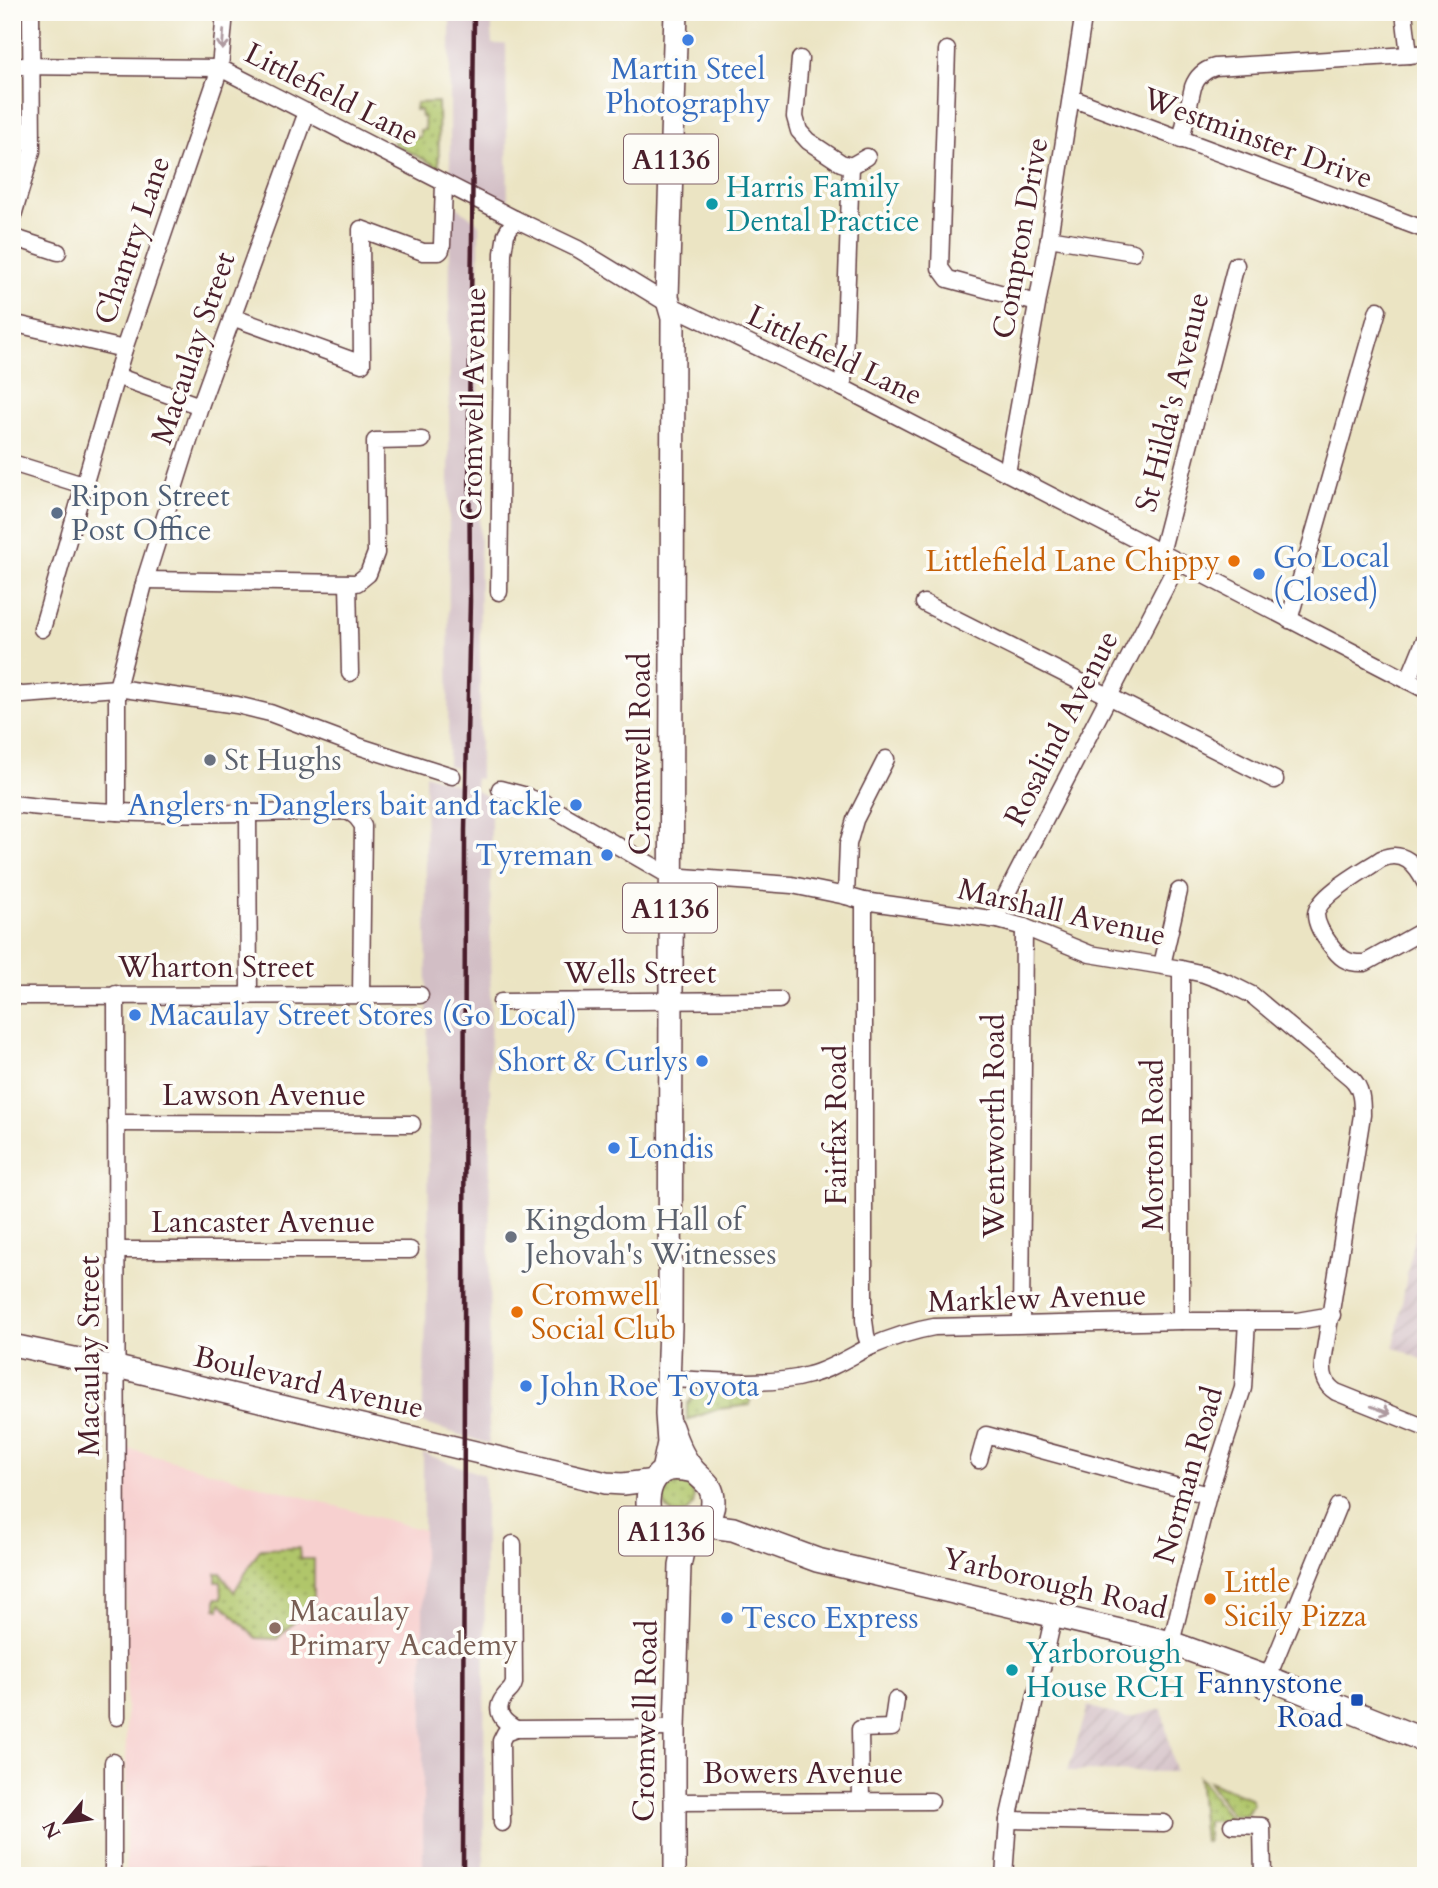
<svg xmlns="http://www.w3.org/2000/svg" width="1438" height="1888" viewBox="0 0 1438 1888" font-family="Cardo,serif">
	<defs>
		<pattern id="industrial-furrows" width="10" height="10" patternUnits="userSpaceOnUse" patternTransform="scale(1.75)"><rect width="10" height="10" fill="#d2bec5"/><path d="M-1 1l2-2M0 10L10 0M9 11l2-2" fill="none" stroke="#b6a3a9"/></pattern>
		<pattern id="grass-dots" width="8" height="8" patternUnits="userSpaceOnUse" patternTransform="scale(1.75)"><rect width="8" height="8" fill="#b0c66a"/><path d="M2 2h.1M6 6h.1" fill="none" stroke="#91a057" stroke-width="1.8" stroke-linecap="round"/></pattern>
	</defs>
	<rect width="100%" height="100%" fill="#fdfcf7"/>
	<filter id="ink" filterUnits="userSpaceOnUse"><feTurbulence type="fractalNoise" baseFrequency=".0143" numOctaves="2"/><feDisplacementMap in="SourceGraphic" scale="14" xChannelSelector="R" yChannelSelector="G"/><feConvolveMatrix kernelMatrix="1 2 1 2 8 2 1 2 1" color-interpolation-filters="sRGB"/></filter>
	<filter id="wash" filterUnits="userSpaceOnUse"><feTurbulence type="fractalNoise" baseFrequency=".00686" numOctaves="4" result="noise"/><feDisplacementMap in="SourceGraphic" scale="28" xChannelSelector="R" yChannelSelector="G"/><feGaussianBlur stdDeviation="1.57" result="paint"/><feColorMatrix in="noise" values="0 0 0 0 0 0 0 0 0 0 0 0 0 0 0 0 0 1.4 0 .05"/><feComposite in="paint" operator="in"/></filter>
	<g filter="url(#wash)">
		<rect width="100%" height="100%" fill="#ebe4c3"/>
		<path fill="#f7d0cf" d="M126,1448L423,1530V1876H126Z"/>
		<g fill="url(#industrial-furrows)">
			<path d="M1426,1222V1361L1394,1347L1415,1231Z"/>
			<path d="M1088,1706L1127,1718L1162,1709L1175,1772L1068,1771Z"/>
		</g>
		<g fill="#d2bec5">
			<path d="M450,12H507V14L492,16V44H506L508,210L480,196L450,174Z"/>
			<path d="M450,201L479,224L480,779L475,778L476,791L491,798V800L489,1444L422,1423L429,1242L425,774L458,785V768L448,766Z"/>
			<path d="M423,1453L483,1475L485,1484L484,1876H423Z"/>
		</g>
		<g fill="url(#grass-dots)" stroke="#7d724a" stroke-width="2">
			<path d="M438,102L439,167L393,144L396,138L420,137V130H425L424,118L421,117L420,110H415L416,103Z"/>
			<path d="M697,1387L750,1388V1405L718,1409L687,1420V1404L696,1394Z"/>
			<circle cx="679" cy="1499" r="15"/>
			<path d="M299,1548L300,1559H314V1602L277,1639L256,1638L221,1603L219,1609L216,1608V1598H222L221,1582H216V1573H221L234,1592L260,1549Z"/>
			<path d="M1198,1776L1229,1817L1230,1821H1207V1842H1204Z"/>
			<path d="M1208,1781L1250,1798L1253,1804L1246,1815H1232Z"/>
		</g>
		<path fill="#b0c66a" stroke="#7d724a" stroke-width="2" d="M381,1873V1876H165V1874Z"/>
	</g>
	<g filter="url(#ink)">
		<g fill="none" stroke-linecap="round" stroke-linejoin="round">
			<defs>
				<g id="street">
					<path d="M1404,12L1409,55"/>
					<path d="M947,50L940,268L948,279L1037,303"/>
					<path d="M800,59L795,117L799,131L808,141L841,163L851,166L843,388"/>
					<path d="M12,66L220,68L515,219L578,249L670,305L843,388L1426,690"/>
					<path d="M1071,98L1426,230"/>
					<path d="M1181,140L1193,87C1197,76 1204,70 1215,67L1409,55L1426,53"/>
					<path d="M851,166L867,157"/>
					<path d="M12,219L32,151L31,12"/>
					<path d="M12,237L58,252"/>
					<path d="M1049,238L1133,252"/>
					<path d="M232,317L362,364L361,229L423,252H439L441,250L442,245L444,183"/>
					<path d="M12,323L124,349"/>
					<path d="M116,376L200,406"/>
					<path d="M12,463L83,485"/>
					<path d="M1007,473L1049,238L1084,12"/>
					<path d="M1161,553L1236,265"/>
					<path d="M145,580L357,583L368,574L376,553L375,441L422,440"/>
					<path d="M348,583L350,673"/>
					<path d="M499,592L503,253L506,234L515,219"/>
					<path d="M924,603L1275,780"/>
					<path d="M1289,620L1378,310"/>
					<path d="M42,629L124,349L220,68L225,12"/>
					<path d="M1408,681L1426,637"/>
					<path d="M12,693L23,695L117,688L237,705L270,713L358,746L452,776"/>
					<path d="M500,789L523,795L547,805L670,876L792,885L846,896L864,901L998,920L1024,927L1090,954L1181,969L1204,974L1228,983L1252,995L1351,1078C1362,1088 1362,1101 1362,1115L1323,1362C1322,1376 1325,1385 1336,1392L1426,1428"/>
					<path d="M12,804C122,817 234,814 345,811C354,813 358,818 363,826L361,995"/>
					<path d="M117,812V688L145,580L200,406L307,112"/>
					<path d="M248,814L249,995"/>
					<path d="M1426,884C1416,865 1404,849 1381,859C1365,870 1318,895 1316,914C1316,925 1323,935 1329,943C1340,958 1346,964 1365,963L1426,929"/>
					<path d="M846,896L848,844L855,820L886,759"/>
					<path d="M864,901V1320L866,1335L870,1347"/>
					<path d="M998,920L999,909L1006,895L1178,563"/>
					<path d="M1162,965L1179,891"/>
					<path d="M1181,969V1321"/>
					<path d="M116,994L117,1717"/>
					<path d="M12,996L420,995"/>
					<path d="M501,1002L779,1000"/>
					<path d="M116,1123L412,1124"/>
					<path d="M117,1250H410"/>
					<path d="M1021,1324L1024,927"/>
					<path d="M669,1379C711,1380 769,1387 809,1375C829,1370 848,1358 867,1348C888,1339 911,1331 934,1327L1181,1321H1297L1332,1315"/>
					<path d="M979,1460L986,1435L1208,1495"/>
					<path d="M513,1544L514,1683C512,1691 508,1691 504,1697C493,1711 503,1722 516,1729"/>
					<path d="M1171,1643L1208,1495L1243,1388L1247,1321"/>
					<path d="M1263,1689L1338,1506"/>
					<path d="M113,1762V1876"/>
					<path d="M861,1800L860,1729L892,1728L896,1700"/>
					<path d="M676,1802L931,1801"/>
					<path d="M1008,1820L1164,1823"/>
					<path d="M502,1823L501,1741L505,1733L516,1729L675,1728"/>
					<path d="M1232,1825L1262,1826L1263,1876"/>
					<path d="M1004,1876L1008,1820L1054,1615"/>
				</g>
				<g id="secondary">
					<path d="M12,1345L117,1367L606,1483L623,1484L655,1480"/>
					<path d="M675,1876V1728L680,1566L684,1547L694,1531"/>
				</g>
				<g id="primary">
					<path d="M671,1427C676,1442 683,1459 694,1471C703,1481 713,1484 713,1501C713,1537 660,1545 649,1511C646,1498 650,1479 662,1472C671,1466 685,1469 694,1471"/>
					<path d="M663,1471L669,1443L667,1414L670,1326L673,318L667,297L676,12"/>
					<path d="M703,1525L733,1529L817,1560L1171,1643L1268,1678L1426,1741"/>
				</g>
			</defs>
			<use href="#street" stroke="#623d42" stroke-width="19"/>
			<use href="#secondary" stroke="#623d42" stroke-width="24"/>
			<use href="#primary" stroke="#623d42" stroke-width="26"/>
			<use href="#street" stroke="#fff" stroke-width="16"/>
			<use href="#secondary" stroke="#fff" stroke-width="21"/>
			<use href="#primary" stroke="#fff" stroke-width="23"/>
			<path stroke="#4a1f2b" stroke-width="4.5" d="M463,1876L465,830L470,601L469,415L472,240L474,12"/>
		</g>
		<defs><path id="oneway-shaft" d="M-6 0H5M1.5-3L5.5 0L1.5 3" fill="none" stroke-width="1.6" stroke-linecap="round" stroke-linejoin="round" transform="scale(1.75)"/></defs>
		<g stroke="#ae9aa0">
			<use href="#oneway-shaft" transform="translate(223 40) rotate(94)"/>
			<use href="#oneway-shaft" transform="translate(1381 1410) rotate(21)"/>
		</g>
	</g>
	<g fill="#3f7fe0" stroke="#fdfcf7" stroke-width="2.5">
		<circle cx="688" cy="40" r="7"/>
		<circle cx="1259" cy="574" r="7"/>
		<circle cx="576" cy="805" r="7"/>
		<circle cx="607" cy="855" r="7"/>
		<circle cx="135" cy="1015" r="7"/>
		<circle cx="702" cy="1061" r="7"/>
		<circle cx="614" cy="1148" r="7"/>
		<circle cx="526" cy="1386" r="7"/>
		<circle cx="727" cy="1618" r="7"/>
	</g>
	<g fill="#0f9aa8" stroke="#fdfcf7" stroke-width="2.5">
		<circle cx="712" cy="204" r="7"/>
		<circle cx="1012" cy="1670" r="7"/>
	</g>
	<circle fill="#5c6f8a" stroke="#fdfcf7" stroke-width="2.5" cx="57" cy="513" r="7"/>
	<g fill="#e8710a" stroke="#fdfcf7" stroke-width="2.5">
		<circle cx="1234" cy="561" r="7"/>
		<circle cx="517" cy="1312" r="7"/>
		<circle cx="1210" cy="1599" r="7"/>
	</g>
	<g fill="#6b7280" stroke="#fdfcf7" stroke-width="2.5">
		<circle cx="210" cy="760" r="7"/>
		<circle cx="511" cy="1237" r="7"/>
	</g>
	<circle fill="#8d6e63" stroke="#fdfcf7" stroke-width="2.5" cx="275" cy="1628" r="7"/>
	<rect fill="#1a4fb4" stroke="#fdfcf7" stroke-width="2.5" x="1350" y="1693" width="14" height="14" rx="3.5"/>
	<g text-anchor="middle" stroke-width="7" stroke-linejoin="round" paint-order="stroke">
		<g fill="#fdfcf7" stroke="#806168" stroke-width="2">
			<rect x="624" y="134.5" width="94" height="49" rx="5"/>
			<rect x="623" y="883.5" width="94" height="49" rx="5"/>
			<rect x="619" y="1506.5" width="94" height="49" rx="5"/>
		</g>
		<g font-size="28" font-weight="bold" fill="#4a1f2b">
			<text x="671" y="169">A1136</text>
			<text x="670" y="918">A1136</text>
			<text x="666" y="1541">A1136</text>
		</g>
		<g font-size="30" fill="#366cbe" stroke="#fdfcf7" text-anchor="start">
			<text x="688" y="79" text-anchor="middle">Martin Steel<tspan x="688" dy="34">Photography</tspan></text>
			<text x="1273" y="567">Go Local<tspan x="1273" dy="34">(Closed)</tspan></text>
			<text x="562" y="815" text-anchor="end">Anglers n Danglers bait and tackle</text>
			<text x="593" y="865" text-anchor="end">Tyreman</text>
			<text x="149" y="1025">Macaulay Street Stores (Go Local)</text>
			<text x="688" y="1071" text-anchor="end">Short &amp; Curlys</text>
			<text x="628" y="1158">Londis</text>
			<text x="540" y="1396">John Roe Toyota</text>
			<text x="741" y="1628">Tesco Express</text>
		</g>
		<g font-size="30" fill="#4a1f2b" stroke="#fdfcf7">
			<text transform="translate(332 94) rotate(27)" y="10">Littlefield Lane</text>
			<text transform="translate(1258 138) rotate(20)" y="10">Westminster Drive</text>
			<text transform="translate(1020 238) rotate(-80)" y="10">Compton Drive</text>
			<text transform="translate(132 240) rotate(-71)" y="10">Chantry Lane</text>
			<text transform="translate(193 348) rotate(-71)" y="10">Macaulay Street</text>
			<text transform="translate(835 355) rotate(26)" y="10">Littlefield Lane</text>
			<text transform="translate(1172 402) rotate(-76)" y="10">St Hilda's Avenue</text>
			<text transform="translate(473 404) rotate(-89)" y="10">Cromwell Avenue</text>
			<text transform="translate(1061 728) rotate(-63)" y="10">Rosalind Avenue</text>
			<text transform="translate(640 754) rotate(-90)" y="10">Cromwell Road</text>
			<text transform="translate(1062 912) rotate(13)" y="10">Marshall Avenue</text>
			<text x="216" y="977">Wharton Street</text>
			<text x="640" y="983">Wells Street</text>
			<text x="264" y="1105">Lawson Avenue</text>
			<text transform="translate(836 1125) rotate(-90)" y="10">Fairfax Road</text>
			<text transform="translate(994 1126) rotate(-90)" y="10">Wentworth Road</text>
			<text transform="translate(1153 1145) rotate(-90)" y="10">Morton Road</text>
			<text x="263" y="1232">Lancaster Avenue</text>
			<text transform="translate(1037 1298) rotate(-2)" y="10">Marklew Avenue</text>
			<text transform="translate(89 1356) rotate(-90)" y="10">Macaulay Street</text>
			<text transform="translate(309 1382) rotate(13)" y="10">Boulevard Avenue</text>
			<text transform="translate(1188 1475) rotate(-74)" y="10">Norman Road</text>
			<text transform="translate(1055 1583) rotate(13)" y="10">Yarborough Road</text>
			<text transform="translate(645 1721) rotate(-89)" y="10">Cromwell Road</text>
			<text x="803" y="1783">Bowers Avenue</text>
		</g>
		<g font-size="30" fill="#0d838f" stroke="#fdfcf7" text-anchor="start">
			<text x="726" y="197">Harris Family<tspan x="726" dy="34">Dental Practice</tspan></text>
			<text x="1026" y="1663">Yarborough<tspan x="1026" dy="34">House RCH</tspan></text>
		</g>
		<g font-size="30" fill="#4e5e75" stroke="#fdfcf7" text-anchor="start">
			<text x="71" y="506">Ripon Street<tspan x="71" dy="34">Post Office</tspan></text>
		</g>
		<g font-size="30" fill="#c56008" stroke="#fdfcf7" text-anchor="start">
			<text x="1220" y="571" text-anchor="end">Littlefield Lane Chippy</text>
			<text x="531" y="1305">Cromwell<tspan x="531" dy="34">Social Club</tspan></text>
			<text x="1224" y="1592">Little<tspan x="1224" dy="34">Sicily Pizza</tspan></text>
		</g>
		<g font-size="30" fill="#5b616d" stroke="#fdfcf7" text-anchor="start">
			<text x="224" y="770">St Hughs</text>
			<text x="525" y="1230">Kingdom Hall of<tspan x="525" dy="34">Jehovah's Witnesses</tspan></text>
		</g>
		<g font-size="30" fill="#785e54" stroke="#fdfcf7" text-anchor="start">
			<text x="289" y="1621">Macaulay<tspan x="289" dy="34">Primary Academy</tspan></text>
		</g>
		<g font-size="30" fill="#164399" stroke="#fdfcf7" text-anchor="end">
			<text x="1343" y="1693">Fannystone<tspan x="1343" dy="34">Road</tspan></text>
		</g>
	</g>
	<rect width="1438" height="1888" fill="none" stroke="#fdfcf7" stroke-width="42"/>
	<g transform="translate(66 1822) rotate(241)" stroke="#fdfcf7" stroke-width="5" paint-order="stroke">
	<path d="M0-5L12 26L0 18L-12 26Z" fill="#4a1f2b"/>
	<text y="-10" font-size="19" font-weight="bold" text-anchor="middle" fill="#4a1f2b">N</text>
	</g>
</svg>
